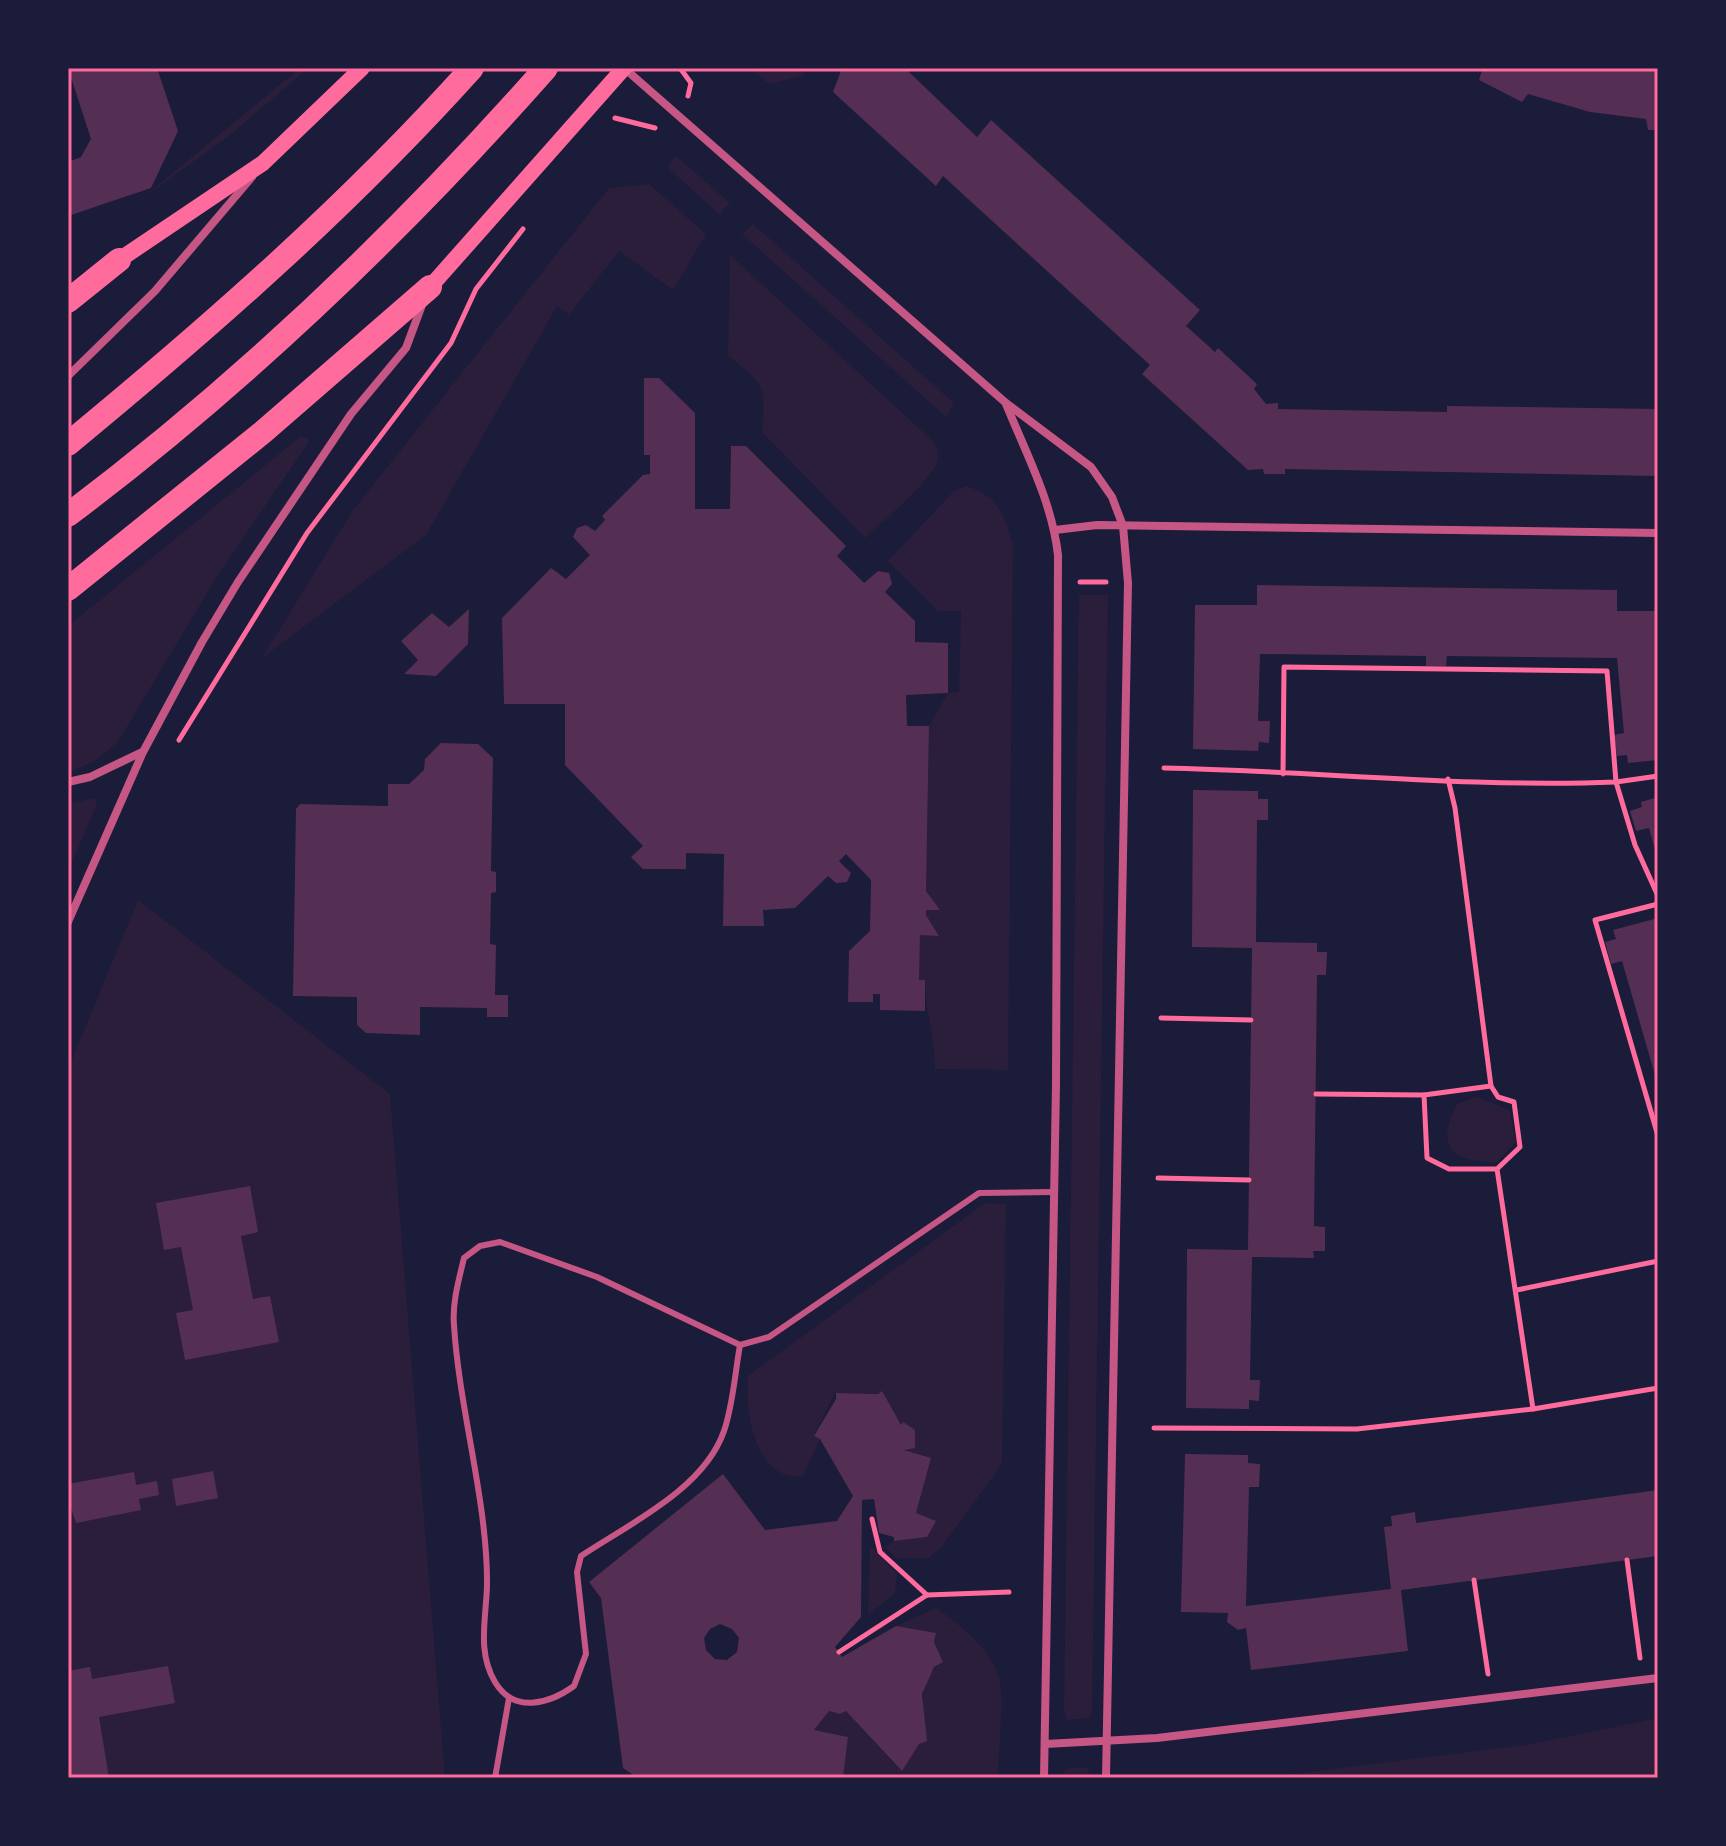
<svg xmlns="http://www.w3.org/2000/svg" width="1726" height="1846" viewBox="0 0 1726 1846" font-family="Merriweather,serif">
	<rect width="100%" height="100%" fill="#1b1b3a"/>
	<g fill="#2a1e3b">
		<path d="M300,68H308L230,135L135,204Z"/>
		<path d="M750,68H806L803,76L769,84Z"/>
		<path d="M676,156L730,203L719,214L667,167Z"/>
		<path d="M649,184L706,234L673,290L619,251L569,315L557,306L426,535L262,658L353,510L609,188Z"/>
		<path d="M753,224L954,403L946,417L742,234Z"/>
		<path d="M730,255L933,441C936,446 939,452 938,459C935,478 881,523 865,538L762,432C766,386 764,384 728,356Z"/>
		<path d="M301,436L310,440L218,575L118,742L93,762L68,773V626Z"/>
		<path d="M966,486C997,495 1004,514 1013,544L1008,1070L935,1069C935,1038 925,1012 925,981L919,980L920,935H939L926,915V910H939L926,891L929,726L948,693L959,692L961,611H938L888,561L954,491Z"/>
		<path d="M1079,595H1108L1092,1713L1090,1718L1067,1720L1064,1711Z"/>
		<path d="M95,798L97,804L68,872V804Z"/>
		<path d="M138,900L390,1094L445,1778H68V1069Z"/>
		<path d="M1477,1097L1509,1110L1516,1142L1497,1162C1453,1163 1434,1147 1457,1104Z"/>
		<path d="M985,1203L1006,1204L1002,1464L940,1549L928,1558H896L885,1547L894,1541L927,1537L916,1513L930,1458L904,1450L914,1447L903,1423L901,1425L879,1394L835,1393L814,1435L820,1439L803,1476C754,1483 745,1409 748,1376Z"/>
		<path d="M870,1546L897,1574L895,1593L868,1615Z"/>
		<path d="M936,1608C959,1623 991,1650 999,1677C1005,1696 998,1755 998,1778H843L848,1737L814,1730L829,1711L840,1714L846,1711L901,1770L919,1744L927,1741C923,1715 915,1677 943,1662L934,1642L936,1633L896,1626Z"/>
		<path d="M1658,1718V1778H1263L1526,1745Z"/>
		<path d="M1071,1768H1088L1090,1778H1062L1064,1770Z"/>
	</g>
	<g fill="#542f53" fill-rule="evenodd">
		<path d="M68,68H157L178,131L151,188L68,216V162L81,157L91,139Z"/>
		<path d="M842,68H911L909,72L977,137L991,120L1200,310L1186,326L1215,352L1218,348L1257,384L1254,389L1266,404L1278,403V409L1447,412V406L1658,409V476L1285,469V474H1264L1263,469L1248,470L1142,374L1150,365L943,176L936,186L833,92Z"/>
		<path d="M1478,68H1658V130H1648L1646,119L1590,112L1528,94L1522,102L1479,80L1482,70Z"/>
		<path d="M644,378H659L695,413V509H730L731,446H746L846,546L837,556L864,583L878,571L889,573L892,584L885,592L915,621V642L948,643V693L906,695L907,726H929L926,891L940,910H926V915L939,936L920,935L919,980H925V1011L880,1010V994H873V1002H848L849,951L870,931L871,880L846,854L839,861L851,873L847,882L836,883L828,876L795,908L763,910L764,926H723L724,854L686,853V869H643L631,857L643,846L565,765V704H504L502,618L551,568L566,579L590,555L573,537L577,528L586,525L595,531L605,520L602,516L643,475L650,474V455H644Z"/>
		<path d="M1257,585L1617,590V611H1658V760L1628,763L1627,755L1617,756L1614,735L1624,733L1617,658L1447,656L1446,666H1426V656L1260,654L1258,721H1270L1269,743L1259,742L1258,751L1193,749L1195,605H1257Z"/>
		<path d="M469,609L468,644L436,676L404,674L418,660L401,641L432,613L449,627Z"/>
		<path d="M441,743L478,744L493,758L491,871L496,872V892L491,893L490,944L496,945L495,995H508V1017H487V1008L420,1007V1035L366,1033L357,1025V997L293,996L296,809L300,804L388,806V784H409L424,770L425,759Z"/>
		<path d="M1193,790L1258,791V799H1268V820H1257L1256,942L1317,943V952H1327L1326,975H1317L1314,1226L1325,1227V1251H1313L1314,1258L1252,1257L1250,1380H1260L1259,1401L1249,1400V1409L1186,1408L1187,1249L1248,1250L1252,948L1192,947Z"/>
		<path d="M1658,797V857H1657L1649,828L1636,831L1630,811L1642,807L1641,802Z"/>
		<path d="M1658,918V1082H1657L1622,961L1611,964L1605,942L1616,939L1613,930Z"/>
		<path d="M250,1186L258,1232L241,1236L253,1299L270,1296L279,1342L185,1360L176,1313L193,1310L181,1247L164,1250L156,1203Z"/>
		<path d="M882,1391L901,1425L903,1422L915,1430V1448L904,1450L931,1458L916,1513L936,1521L927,1537L894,1541V1537L879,1533L874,1499L862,1500L861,1617L835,1647L842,1657L896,1626L936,1633L934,1642L943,1662L934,1667L922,1694L927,1741L919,1744L902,1771L846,1711L840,1714L829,1711L814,1730L848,1737L843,1778H638L623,1768L601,1598L589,1582L723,1474L765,1530L837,1521L853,1496L820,1439L814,1436L836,1399V1393L878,1394ZM720,1624L732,1629L739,1638L737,1652L727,1660L715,1659L706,1650L704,1638L710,1629Z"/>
		<path d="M1185,1454L1248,1455V1463L1260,1464L1259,1487H1249L1246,1606L1391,1589L1384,1527L1392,1526L1391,1516L1415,1512L1416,1523L1658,1490V1556L1401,1590L1408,1651L1251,1670L1246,1628L1238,1630L1227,1622L1228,1613L1181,1612Z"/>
		<path d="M213,1471L218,1498L176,1506L172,1479Z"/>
		<path d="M134,1472L136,1485L157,1481L159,1495L139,1499L141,1510L76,1523L68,1499V1484Z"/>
		<path d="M168,1666L175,1703L99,1717L109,1778H70L68,1671L90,1667L92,1679Z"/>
	</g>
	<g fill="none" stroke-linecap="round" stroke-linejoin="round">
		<g stroke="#ff6b9d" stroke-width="5">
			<path d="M680,68L691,83L688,96"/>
			<path d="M615,118L655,128"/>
			<path d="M1080,582H1106"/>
			<path d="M179,740L307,533L451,343L476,289L523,229"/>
			<path d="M1164,768C1315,771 1466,788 1616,782L1607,671L1284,667L1283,774"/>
			<path d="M1658,776L1616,782L1635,845L1658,896"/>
			<path d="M1448,779L1455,808L1491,1086"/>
			<path d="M1658,904L1595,920L1658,1136"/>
			<path d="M1161,1018L1251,1020"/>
			<path d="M1316,1094L1424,1095"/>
			<path d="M1497,1169L1520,1147L1514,1102L1498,1097L1491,1086L1424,1095L1427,1158L1449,1169H1497L1533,1409"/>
			<path d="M1158,1178L1249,1180"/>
			<path d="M1517,1290L1658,1261"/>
			<path d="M1154,1428L1357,1429L1533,1409L1658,1388"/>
			<path d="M872,1519L880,1552L927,1595"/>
			<path d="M1627,1560L1640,1658"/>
			<path d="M1474,1580L1488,1674"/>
			<path d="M839,1652L927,1595L1009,1592"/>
		</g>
		<g stroke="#c65784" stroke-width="6">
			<path d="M740,1345L597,1277L500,1242L480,1246L464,1258C459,1279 452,1303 454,1325C459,1409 488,1503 487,1586C486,1619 477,1652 495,1682C514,1714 549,1704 574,1686L586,1654L577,1572L581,1556C629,1524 704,1489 724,1431C733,1405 735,1373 740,1345L769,1337L979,1193L1053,1192"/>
			<path d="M495,1778L509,1698"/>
		</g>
		<g stroke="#c65784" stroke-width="8">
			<path d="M624,68L1006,403L1091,467L1112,497L1123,526L1128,583L1106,1778"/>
			<path d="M68,376L155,291L252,177"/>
			<path d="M1006,404C1026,453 1052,502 1058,555L1056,1085L1044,1778"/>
			<path d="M1055,530L1097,525L1658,533"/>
			<path d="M68,782L90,777L142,752"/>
			<path d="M68,922L143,752L202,642L238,582L351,414L406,348L422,305"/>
			<path d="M1045,1744L1157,1738L1658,1678"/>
		</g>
		<g stroke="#ff6b9d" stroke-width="16">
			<path d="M119,260L263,163L362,68"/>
			<path d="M430,287L624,68"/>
		</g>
		<g stroke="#ff6b9d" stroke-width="24">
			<path d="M68,301L119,260"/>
			<path d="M68,444C210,327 349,205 472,68"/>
			<path d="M68,515C242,384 402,231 546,68"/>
			<path d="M68,589L263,432L430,287"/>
		</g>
	</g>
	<rect width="1726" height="1846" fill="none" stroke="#1b1b3a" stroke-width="140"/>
	<rect x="70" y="70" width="1586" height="1706" fill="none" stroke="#ff6b9d" stroke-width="3"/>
</svg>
